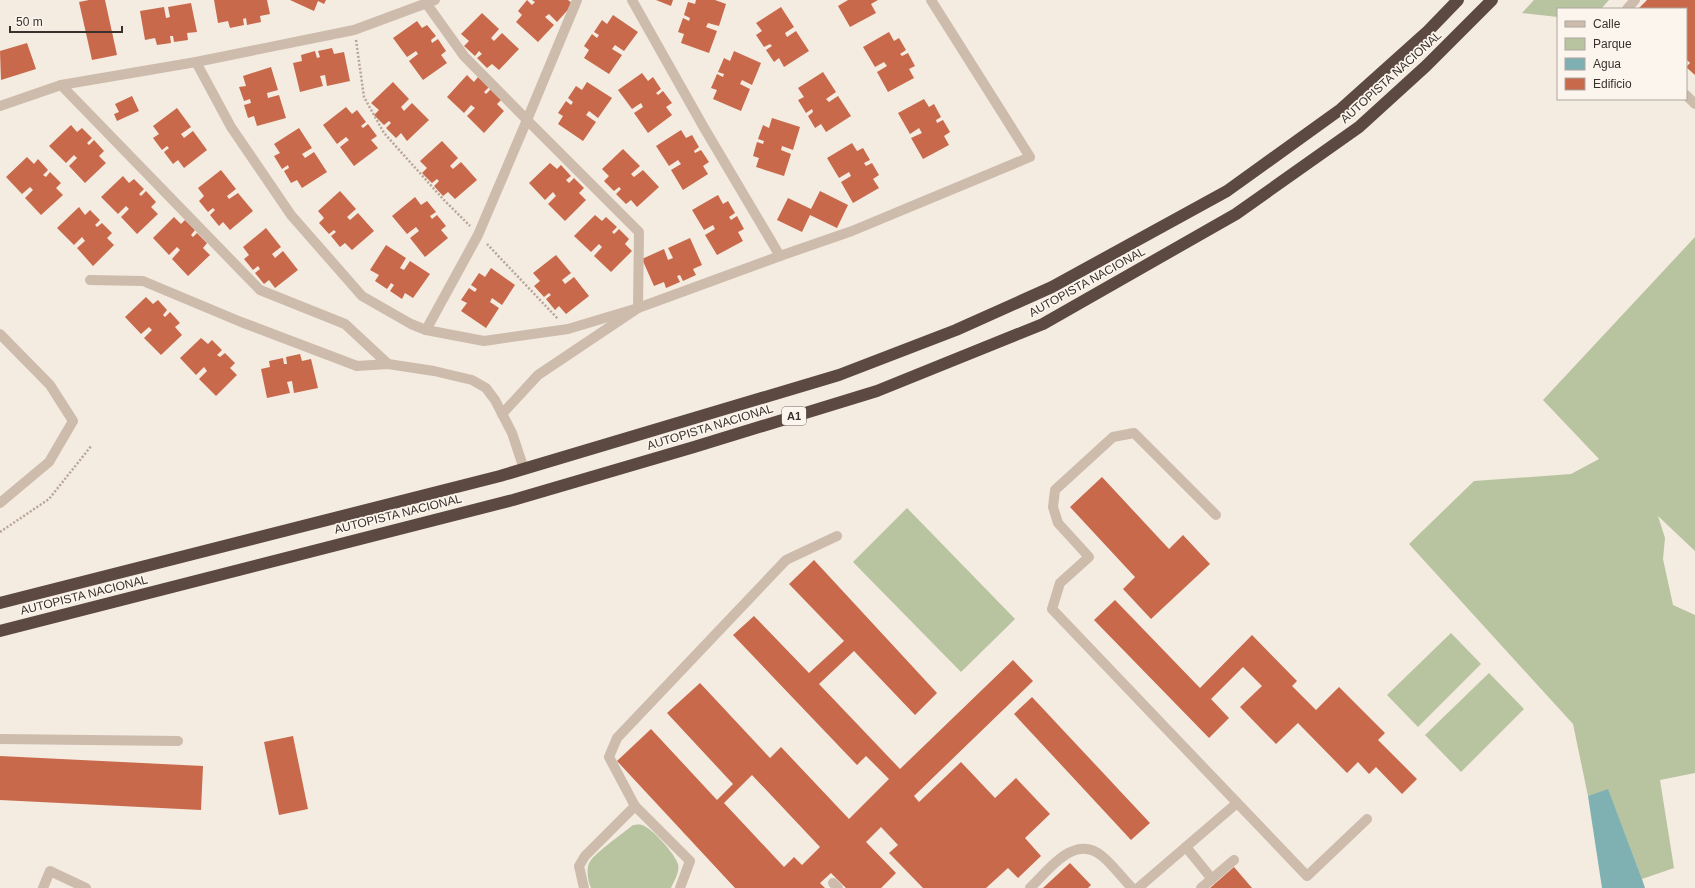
<svg xmlns="http://www.w3.org/2000/svg" width="1695" height="888" viewBox="0 0 1695 888" font-family="Arial,sans-serif">
	<rect width="100%" height="100%" fill="#f4ebe1"/>
	<g fill="#b8c4a0">
		<path d="M1534,0H1609L1601,9H1558V17L1522,13Z"/>
		<path d="M1695,237V551L1658,516L1665,538L1663,559L1673,605L1695,615V773L1660,780L1674,868L1642,879L1608,790L1588,796L1573,724L1409,544L1474,481L1571,474L1599,459L1543,400Z"/>
		<path d="M907,508L1015,619L961,672L853,562Z"/>
		<path d="M1451,633L1481,664L1418,727L1387,695Z"/>
		<path d="M1489,673L1524,709L1461,772L1425,735Z"/>
		<path d="M633,825C635,825 639,824 642,825C652,828 675,854 678,864C680,872 674,881 671,888H591C588,881 585,867 591,860C598,851 622,834 633,825Z"/>
	</g>
	<path fill="#7fb0b2" d="M1608,789L1642,879L1645,888H1602L1588,796Z"/>
	<g fill="#c8694b" fill-rule="evenodd">
		<path d="M89,0H105L117,55L92,60L79,2Z"/>
		<path d="M214,0H267L270,14L260,16L261,22L247,25L246,18L243,19L244,25L230,28L228,21L218,23Z"/>
		<path d="M290,0H326L324,4L318,1L314,11Z"/>
		<path d="M527,0L532,5L535,2L532,0H568L573,4L557,22L549,14L545,17L554,25L538,42L516,22L522,15L518,11Z"/>
		<path d="M656,0H673L671,6Z"/>
		<path d="M696,0H715L726,4L719,26L708,23L706,27L717,31L709,53L681,43L684,34L678,32L683,18L689,21L690,18L684,15L688,2L695,4Z"/>
		<path d="M848,0H878L871,4L876,13L850,27L838,6Z"/>
		<path d="M1647,0H1695V75L1686,67L1690,63L1686,59V9H1638Z"/>
		<path d="M191,3L197,32L187,33L188,40L174,42L173,36H170L171,43L157,45L155,38L145,40L140,11L164,7L166,18L170,17L168,7Z"/>
		<path d="M781,7L794,27L785,33L787,37L796,31L809,51L784,67L779,58L774,62L766,50L772,46L770,44L764,47L756,35L762,31L756,23Z"/>
		<path d="M482,13L499,29L491,38L494,41L502,33L519,49L499,70L492,64L487,68L477,58L482,54L479,51L475,56L464,46L469,41L461,34Z"/>
		<path d="M613,15L638,32L624,51L615,45L612,49L622,55L609,74L584,58L589,50L584,46L592,34L597,38L599,35L594,32L602,20L607,24Z"/>
		<path d="M417,21L422,28L427,25L436,36L431,40L432,43L438,39L446,51L441,55L447,63L423,80L409,61L418,54L416,51L407,57L393,38Z"/>
		<path d="M889,32L894,41L899,38L906,50L900,54L902,56L908,53L915,66L909,69L914,78L888,92L877,72L887,66L884,62L875,67L863,47Z"/>
		<path d="M27,43L36,69L1,80L0,51Z"/>
		<path d="M332,48L334,54L344,52L350,81L327,86L325,75L320,76L323,86L300,92L293,63L302,61L301,55L315,51L317,58L320,57L318,51Z"/>
		<path d="M734,51L761,63L752,85L742,80L740,84L750,89L741,111L713,99L717,90L711,88L717,74L723,77L724,74L718,72L724,58L730,61Z"/>
		<path d="M271,67L278,90L267,93L268,98L279,95L286,118L257,126L254,116L248,118L244,105L251,103L250,99L244,101L239,87L246,86L243,76Z"/>
		<path d="M823,72L836,92L826,99L829,102L838,96L851,116L826,132L821,124L815,128L808,116L813,112L812,109L806,113L798,100L804,97L798,88Z"/>
		<path d="M642,73L648,81L653,77L661,89L656,93L658,95L663,91L672,103L666,107L672,115L648,133L634,113L643,107L641,103L632,109L618,90Z"/>
		<path d="M467,75L474,82L478,77L489,87L484,92L486,94L491,89L502,99L497,104L504,111L484,133L467,116L475,108L471,105L464,113L447,97Z"/>
		<path d="M393,82L409,99L401,107L404,111L412,103L429,120L407,141L401,133L396,138L386,128L391,123L389,121L384,125L374,115L379,110L371,103Z"/>
		<path d="M587,82L612,98L598,118L589,111L586,115L596,122L583,141L558,124L563,116L558,113L566,101L571,105L573,102L568,98L576,86L582,90Z"/>
		<path d="M132,96L139,111L117,121L114,114L119,112L115,104Z"/>
		<path d="M924,99L929,107L934,104L941,117L936,120L937,123L943,120L950,132L944,136L949,145L923,159L911,138L922,133L919,128L910,134L898,113Z"/>
		<path d="M346,107L352,114L357,110L366,122L361,126L363,128L368,124L377,136L371,140L378,148L354,166L340,147L349,140L346,137L337,144L323,125Z"/>
		<path d="M177,108L191,127L181,134L184,138L193,131L207,150L184,168L178,160L173,164L164,152L169,148L167,146L162,150L153,138L159,134L153,126Z"/>
		<path d="M772,118L800,127L793,150L782,146L781,150L791,154L784,176L756,167L759,158L753,156L757,142L763,144L764,141L758,139L763,125L769,128Z"/>
		<path d="M71,125L77,132L82,128L92,138L87,143L89,145L94,140L104,151L99,156L106,163L85,183L69,166L77,158L74,155L66,163L49,146Z"/>
		<path d="M299,128L312,148L302,154L305,158L314,152L327,172L302,188L297,180L291,183L284,171L289,168L288,165L282,169L274,156L280,153L274,144Z"/>
		<path d="M681,130L686,138L692,135L699,147L694,151L695,153L701,150L709,162L703,166L708,174L683,190L671,170L681,164L678,160L669,166L656,146Z"/>
		<path d="M442,141L458,158L450,166L453,169L461,162L477,180L455,199L448,192L443,196L434,186L439,181L437,179L432,183L422,173L427,168L420,161Z"/>
		<path d="M852,143L857,151L863,148L870,160L864,163L866,166L872,163L879,175L873,179L879,188L853,203L841,182L851,176L849,172L839,178L827,158Z"/>
		<path d="M623,149L640,166L631,174L634,177L643,170L659,187L637,207L631,200L626,204L616,194L621,189L619,187L614,191L604,181L609,176L602,169Z"/>
		<path d="M27,157L34,164L38,159L48,170L43,175L46,177L50,172L61,183L56,188L63,195L41,215L25,198L33,190L30,187L22,194L6,177Z"/>
		<path d="M550,163L557,169L561,165L571,176L566,180L569,183L574,178L584,188L579,193L586,200L565,221L548,204L556,196L553,192L545,200L529,183Z"/>
		<path d="M221,170L236,189L227,196L229,199L238,193L253,211L230,230L223,222L219,226L210,215L215,210L213,208L208,212L199,201L204,196L198,188Z"/>
		<path d="M123,176L129,183L134,179L144,189L139,194L141,196L146,191L156,202L151,207L158,214L137,234L121,217L129,209L126,206L118,214L101,197Z"/>
		<path d="M340,191L356,209L347,217L350,220L358,213L374,231L352,250L345,243L340,247L331,236L336,232L334,230L329,234L319,223L324,218L318,211Z"/>
		<path d="M820,191L848,205L837,228L810,215L802,232L777,220L788,198L811,209Z"/>
		<path d="M718,195L723,204L728,201L735,213L729,217L731,220L737,216L744,229L738,232L743,241L717,255L705,235L715,229L713,225L704,230L692,210Z"/>
		<path d="M415,197L421,205L427,201L436,212L430,216L432,219L437,215L446,226L441,230L448,238L425,257L410,238L419,231L416,227L407,234L392,216Z"/>
		<path d="M79,207L85,215L90,210L100,220L95,225L97,227L102,223L112,233L107,238L114,245L93,266L77,248L85,241L82,237L74,245L57,228Z"/>
		<path d="M595,215L602,221L606,217L617,227L612,232L614,234L619,229L629,239L625,244L632,251L611,272L594,256L602,247L599,244L591,252L574,236Z"/>
		<path d="M174,217L181,224L185,220L195,230L191,235L193,237L197,233L207,243L203,248L210,255L188,276L172,259L180,250L177,247L169,255L153,238Z"/>
		<path d="M266,228L281,247L272,254L275,258L283,251L298,270L275,288L269,280L264,284L255,273L260,269L258,266L253,270L244,259L249,255L243,247Z"/>
		<path d="M690,238L702,265L693,269L696,275L683,281L680,275L677,276L680,282L666,288L664,282L654,286L642,259L664,249L668,260L673,258L668,248Z"/>
		<path d="M386,245L406,258L400,268L404,270L410,261L430,274L413,298L405,293L402,299L390,291L394,285L391,283L387,289L375,281L379,275L370,270Z"/>
		<path d="M556,255L571,273L562,280L565,284L574,277L589,296L566,314L559,306L555,310L546,299L551,295L549,293L544,297L534,286L540,281L533,273Z"/>
		<path d="M491,268L515,285L502,305L492,298L490,302L499,308L486,328L461,311L467,303L461,300L469,288L475,292L477,289L471,285L479,273L485,277Z"/>
		<path d="M146,297L153,304L158,300L167,310L163,315L165,317L170,312L180,323L175,327L182,335L161,355L144,338L152,330L149,327L141,334L125,317Z"/>
		<path d="M201,338L208,344L212,340L222,350L217,355L220,357L225,353L235,363L230,368L237,375L216,396L199,379L207,371L204,367L196,375L180,358Z"/>
		<path d="M300,354L302,361L311,359L318,388L294,393L292,381L287,382L290,393L267,398L261,369L270,367L269,361L283,358L284,364H287L286,357Z"/>
		<path d="M1102,477L1169,549L1183,535L1210,564L1151,619L1123,589L1135,577L1070,507Z"/>
		<path d="M814,560L937,693L915,715L854,651L819,684L900,769L1013,660L1033,681L914,796L919,802L961,762L995,798L1016,778L1050,814L1025,838L1041,856L1018,878L1008,868L986,888H923L889,853L898,845L881,827L866,842L896,873L881,888H846L831,873L820,883L825,888H735L617,761L651,729L717,800L733,784L667,713L700,683L770,758L781,747L849,819L889,779L866,756L857,765L733,635L754,616L809,673L844,641L789,584ZM752,775L820,847L802,865L794,857L784,867L724,803Z"/>
		<path d="M1115,600L1200,688L1252,635L1297,681L1292,686L1316,710L1339,687L1385,733L1378,740L1417,779L1402,794L1376,767L1369,774L1358,762L1347,773L1298,723L1276,744L1240,707L1262,686L1243,667L1211,699L1229,718L1209,738L1094,620Z"/>
		<path d="M1032,697L1150,823L1131,840L1014,714Z"/>
		<path d="M293,736L308,809L279,815L264,742Z"/>
		<path d="M0,756L203,766L201,810L0,800Z"/>
		<path d="M1070,863L1091,885L1088,888H1043Z"/>
		<path d="M1234,867L1252,888H1210Z"/>
	</g>
	<g fill="none" stroke-linecap="round" stroke-linejoin="round">
		<g stroke="#b9a596" stroke-width="2.5" stroke-dasharray="2 2" stroke-linecap="butt">
			<path d="M356,40L364,97L384,133L444,200L470,226"/>
			<path d="M487,244L558,319"/>
			<path d="M0,532L49,499L92,445"/>
		</g>
		<g stroke="#cdbbac" stroke-width="10">
			<path d="M632,0L703,126L780,256"/>
			<path d="M426,3L464,56L527,120L577,0"/>
			<path d="M1627,9L1635,0"/>
			<path d="M196,62L231,127L291,215L362,296L411,324L426,330L484,341L568,329L638,308L780,256L852,231L1030,157L931,0"/>
			<path d="M61,85L260,290L345,324L388,364"/>
			<path d="M1686,95L1695,104"/>
			<path d="M0,106L61,85L196,62L354,30L435,0"/>
			<path d="M90,280L143,281L241,322L357,366L388,364L434,371L472,380L486,388L495,400L512,433L524,469"/>
			<path d="M426,330L478,235L527,120L639,232L638,308L538,375L502,414"/>
			<path d="M0,334L50,385L73,421L49,462L0,503"/>
			<path d="M1216,515L1134,433L1113,437L1055,490L1053,507L1058,523L1089,557L1060,583L1052,609L1307,876L1367,819"/>
			<path d="M0,739L178,741"/>
			<path d="M635,806L609,757L617,738L786,560L837,536"/>
			<path d="M1186,847L1212,879"/>
			<path d="M833,883L838,888"/>
			<path d="M43,888L50,871L86,888"/>
			<path d="M584,888L579,866L585,856L635,806L690,861L680,888"/>
			<path d="M1030,888C1049,870 1074,833 1102,856C1113,865 1122,878 1132,888"/>
			<path d="M1138,888L1237,803"/>
			<path d="M1201,888L1234,860"/>
		</g>
		<g stroke="#5c4a42" stroke-width="12">
			<path d="M0,603L500,476L839,375L956,330L1052,287L1227,191L1341,109L1428,31L1458,0"/>
			<path d="M0,631L513,500L694,447L877,391L1043,324L1236,214L1359,127L1426,66L1492,0"/>
		</g>
	</g>
	<g text-anchor="middle" stroke-width="3.5" stroke-linejoin="round" paint-order="stroke">
		<rect fill="#fbf5ee" stroke="#756b66" stroke-width="1" x="782" y="407" width="24" height="18" rx="3"/>
		<g font-size="11" font-weight="bold" fill="#3b302b">
			<text x="794" y="420">A1</text>
		</g>
		<g font-size="12" fill="#3b302b" stroke="#fbf5ee">
			<text transform="translate(1391 77) rotate(-42)" y="4">AUTOPISTA NACIONAL</text>
			<text transform="translate(1087 282) rotate(-29)" y="4">AUTOPISTA NACIONAL</text>
			<text transform="translate(710 427) rotate(-17)" y="4">AUTOPISTA NACIONAL</text>
			<text transform="translate(398 514) rotate(-14)" y="4">AUTOPISTA NACIONAL</text>
			<text transform="translate(84 595) rotate(-14)" y="4">AUTOPISTA NACIONAL</text>
		</g>
	</g>
	<rect x="1557" y="8" width="130" height="92" fill="#fbf5ee" stroke="#aea6a0"/>
	<rect x="1565" y="21" width="20" height="6" fill="#cdbbac" stroke="#aea6a0"/>
	<text x="1593" y="28" font-size="12" fill="#3b302b">Calle</text>
	<rect x="1565" y="38" width="20" height="12" fill="#b8c4a0" stroke="#aea6a0"/>
	<text x="1593" y="48" font-size="12" fill="#3b302b">Parque</text>
	<rect x="1565" y="58" width="20" height="12" fill="#7fb0b2" stroke="#aea6a0"/>
	<text x="1593" y="68" font-size="12" fill="#3b302b">Agua</text>
	<rect x="1565" y="78" width="20" height="12" fill="#c8694b" stroke="#aea6a0"/>
	<text x="1593" y="88" font-size="12" fill="#3b302b">Edificio</text>
	<path d="M10 26v6h112v-6" fill="none" stroke="#3b302b" stroke-width="2"/>
	<text x="16" y="26" font-size="12" fill="#3b302b" stroke="#fbf5ee" stroke-width="3" paint-order="stroke">50 m</text>
</svg>
